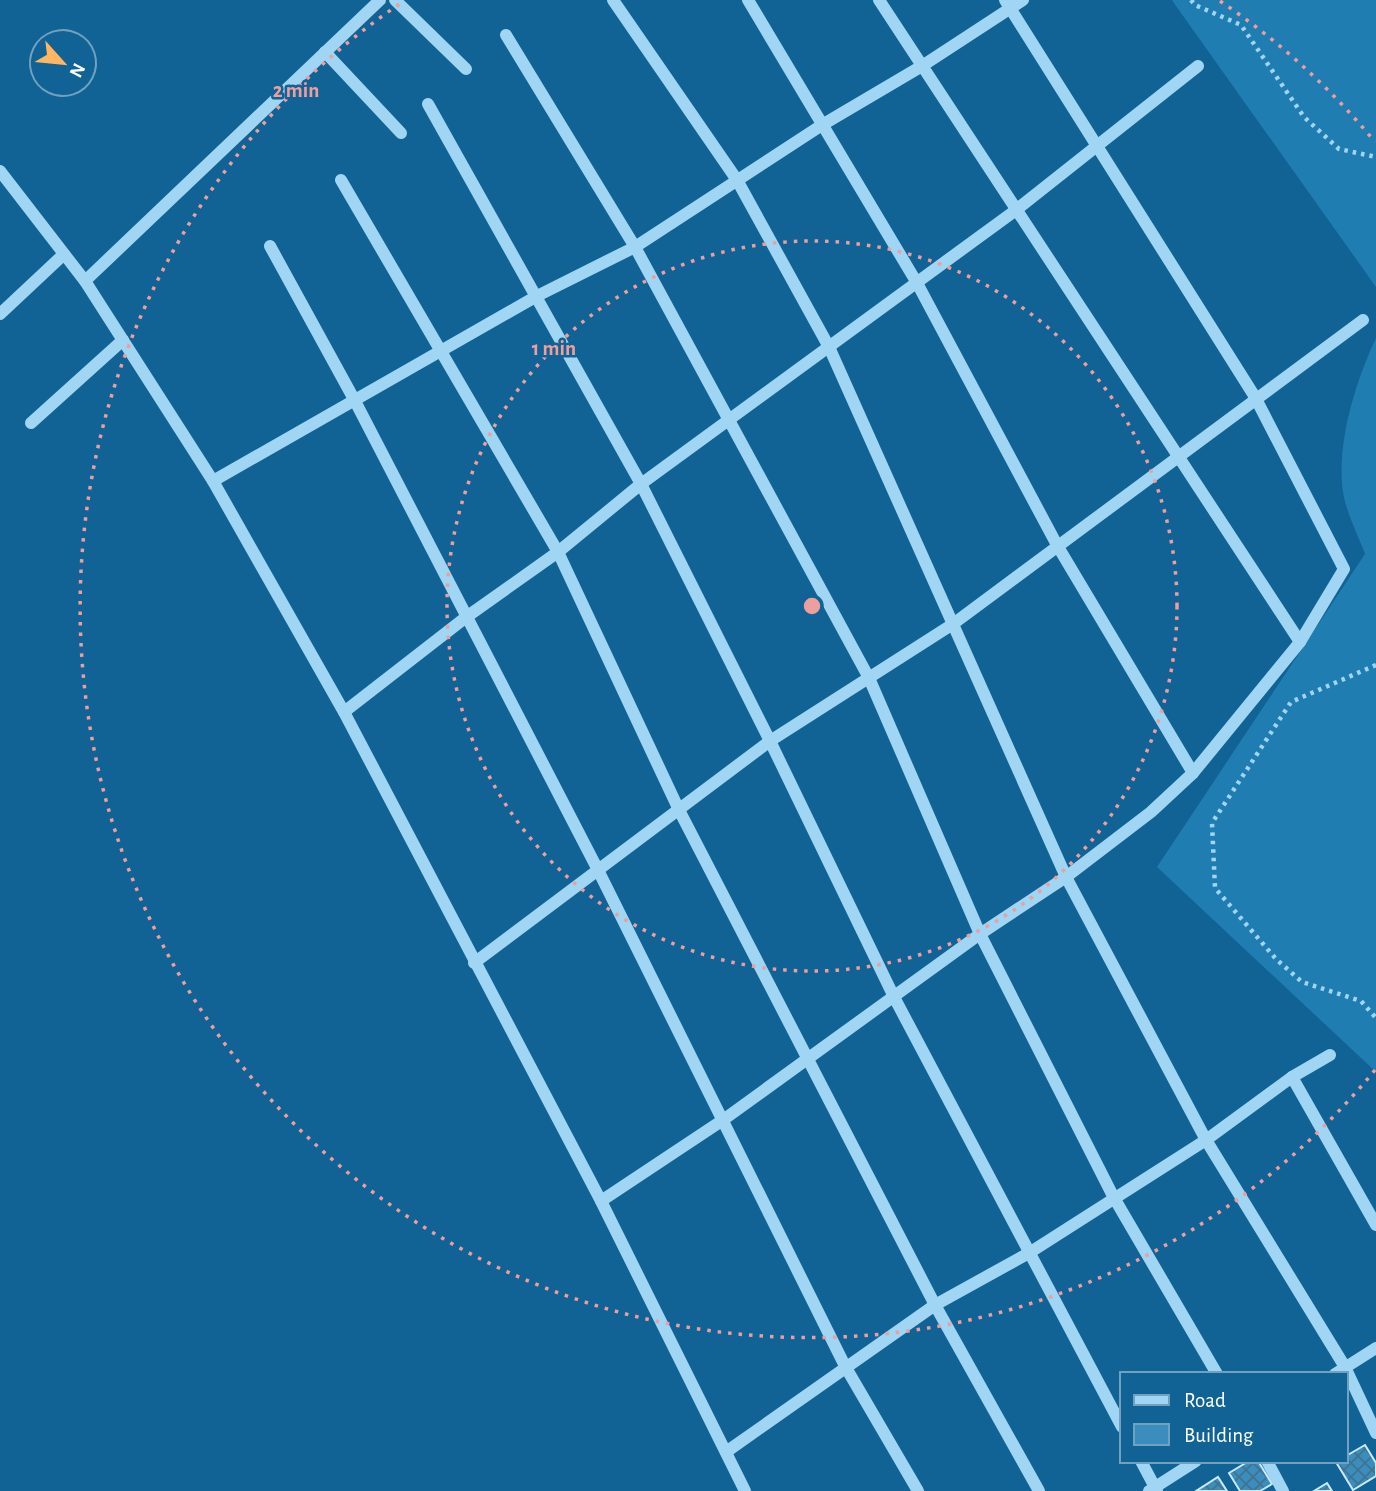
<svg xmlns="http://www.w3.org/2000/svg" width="1376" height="1491" viewBox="0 0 1376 1491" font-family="'Alegreya Sans',sans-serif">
	<defs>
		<pattern id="building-cross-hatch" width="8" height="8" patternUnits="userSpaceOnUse" patternTransform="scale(1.75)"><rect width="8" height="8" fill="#3a8dbd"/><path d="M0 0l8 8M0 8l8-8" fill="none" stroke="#417390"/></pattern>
	</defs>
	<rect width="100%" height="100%" fill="#116295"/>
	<g fill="#207db2">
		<path d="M1172,0H1376V287L1176,6Z"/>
		<path d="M1376,338V1072L1157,867L1365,554C1358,535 1346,512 1343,492C1336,444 1356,380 1376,338Z"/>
	</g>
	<g fill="url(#building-cross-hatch)" stroke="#c7eafd" stroke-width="2">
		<path d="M1365,1445L1376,1463V1476L1353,1490L1336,1462L1346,1461V1456Z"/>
		<path d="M1249,1461H1258L1272,1484L1260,1491H1240L1229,1473Z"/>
		<path d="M1218,1477L1227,1491H1196Z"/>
		<path d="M1327,1483L1332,1491H1314Z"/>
	</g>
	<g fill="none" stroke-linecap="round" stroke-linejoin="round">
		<g stroke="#a0d5f3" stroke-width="4.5" stroke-dasharray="3.5 5" stroke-linecap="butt">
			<path d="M1191,0L1195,5L1241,25L1304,117L1339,149L1376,157"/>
			<path d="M1376,665L1291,702L1212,823L1215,888L1276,959L1302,982L1361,1001L1376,1018"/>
		</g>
		<g stroke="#a0d5f3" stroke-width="12">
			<path d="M395,0L466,69"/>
			<path d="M613,0L737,180L829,347L1066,877L1206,1140L1345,1367L1376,1433"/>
			<path d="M748,0L917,283L1057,545L1193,773"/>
			<path d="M879,0L1300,642"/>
			<path d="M506,35L635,247L869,678L980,934L1113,1196L1217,1374"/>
			<path d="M325,52L401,133"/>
			<path d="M428,104L641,484L770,741L894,997L1122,1427"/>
			<path d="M0,171L85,281L213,481L344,712L601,1201L745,1491"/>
			<path d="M341,180L558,552L679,810L935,1305L1039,1491"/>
			<path d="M270,246L355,401L598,870L845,1366L918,1491"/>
			<path d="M85,281L380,0"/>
			<path d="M0,314L64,254"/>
			<path d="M31,423L123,340"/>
			<path d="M213,481L537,296L635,247L822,125L922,66L1023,0"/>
			<path d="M344,712L465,618L558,552L641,484L1016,210L1198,66"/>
			<path d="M474,963L770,741L953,624L1363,320"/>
			<path d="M1292,1077L1376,1225"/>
			<path d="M601,1201L723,1120L980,934L1066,877L1151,812L1193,773L1300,642L1344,569L1255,397L1005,0"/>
			<path d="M1335,1374L1376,1348"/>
			<path d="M726,1452L935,1305L1029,1253L1206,1140L1292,1077L1330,1055"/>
			<path d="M1141,1461L1157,1491"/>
			<path d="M1267,1461L1283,1491"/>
			<path d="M1149,1491L1196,1461"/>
		</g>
	</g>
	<g fill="none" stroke="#ed9e9e" stroke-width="3.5" stroke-dasharray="3.5 7">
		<circle cx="812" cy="606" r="365"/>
		<path d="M1375 1070A730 730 0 1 1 404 1M1220 1A730 730 0 0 1 1375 142"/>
	</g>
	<circle cx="812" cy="606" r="10" fill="#ed9e9e" stroke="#116295" stroke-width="3.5"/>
	<g font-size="21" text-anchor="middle" font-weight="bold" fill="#ed9e9e" stroke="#116295" stroke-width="5" stroke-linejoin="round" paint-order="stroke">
		<text x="296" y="97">2 min</text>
		<text x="554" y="355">1 min</text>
	</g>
	<rect x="1120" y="1372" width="228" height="91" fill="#116295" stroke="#70a1bf" stroke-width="2"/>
	<rect x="1134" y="1395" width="35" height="10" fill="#a0d5f3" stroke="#70a1bf" stroke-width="2"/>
	<text x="1184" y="1407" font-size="21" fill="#ffffff">Road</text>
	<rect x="1134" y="1424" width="35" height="21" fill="#3a8dbd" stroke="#70a1bf" stroke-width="2"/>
	<text x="1184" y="1442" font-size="21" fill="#ffffff">Building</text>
	<g transform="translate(63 63) rotate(117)"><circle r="33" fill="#116295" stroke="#70a1bf" stroke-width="2"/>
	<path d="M0-5L12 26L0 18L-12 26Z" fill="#ffb562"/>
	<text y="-10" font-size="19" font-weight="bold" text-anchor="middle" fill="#ffffff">N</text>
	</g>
</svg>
